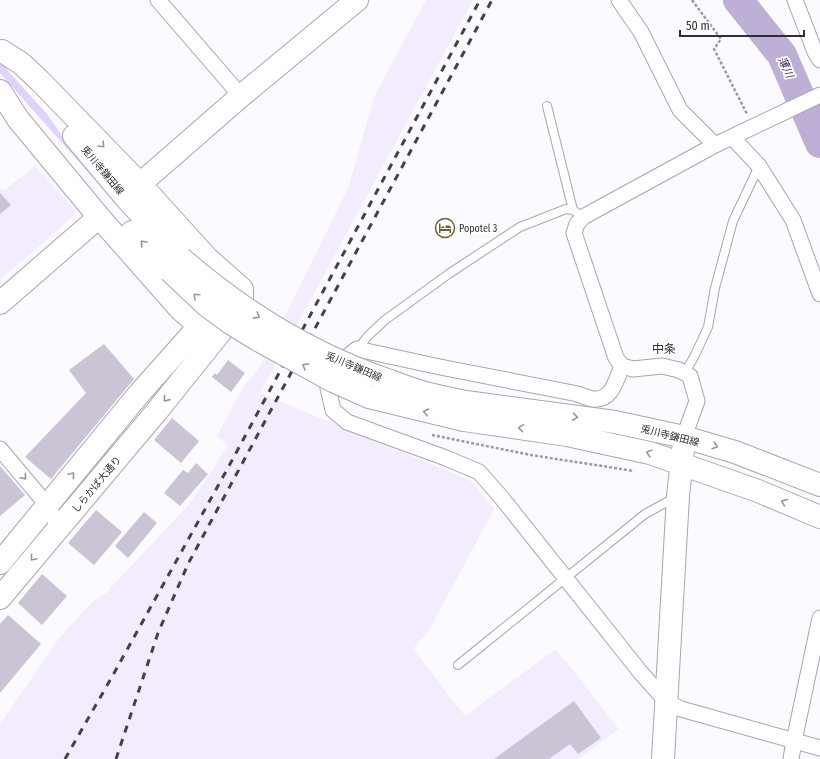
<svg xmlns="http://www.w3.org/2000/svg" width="820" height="759" viewBox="0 0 820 759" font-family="'Fira Sans Condensed','Noto Sans JP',sans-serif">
	<rect width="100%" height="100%" fill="#fbfafe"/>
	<g fill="#f3ecff">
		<path d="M426,0H473L260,393L471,481L494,509L428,632L413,649L465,716L556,649L619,729L578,759H0V724L60,637L90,604L106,593L192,501L228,446L217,436L244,386L261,365L349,186L374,97Z"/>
		<path d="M35,166L77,213L0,280V188L3,191Z"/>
	</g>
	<path fill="#e1d2f9" d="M0,62L47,114L60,133L100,180L97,182L0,73Z"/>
	<path fill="#beafd7" d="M793,87L820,138V155Z"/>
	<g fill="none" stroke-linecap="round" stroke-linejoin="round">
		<path stroke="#beafd7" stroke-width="30" d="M738,0L782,55L820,143"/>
	</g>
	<g fill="#cac4d4">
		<path d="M0,193L11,205L0,214Z"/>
		<path d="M104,344L134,379L51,479L25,457L86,393L69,370Z"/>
		<path d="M228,360L245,373L231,392L212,377L215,373L217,375Z"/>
		<path d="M172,418L199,441L181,463L154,440Z"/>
		<path d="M196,463L208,474L180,506L164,493L183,470L188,473Z"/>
		<path d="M0,466L25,495L0,516Z"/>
		<path d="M96,510L122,532L94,565L68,543Z"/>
		<path d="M144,512L157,523L128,558L115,546Z"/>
		<path d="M42,574L67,596L42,625L18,603Z"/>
		<path d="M8,615L41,644L0,693V624Z"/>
		<path d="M574,701L601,738L578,754L570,744L549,759H494Z"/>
	</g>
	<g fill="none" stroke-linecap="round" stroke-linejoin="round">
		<defs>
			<g id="lane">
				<path d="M547,106L573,210"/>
				<path d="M357,349L369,335L385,320L450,273L520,227L566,209L573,210L583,217"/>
				<path d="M685,373L695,355L708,327L715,288L733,221L759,166"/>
				<path d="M458,665L645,514L676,497"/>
			</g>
			<g id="street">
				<path d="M158,0L241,96"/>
				<path d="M619,0L641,32L680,110L715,145"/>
				<path d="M795,0L815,52L820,60"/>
				<path d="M732,137L759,166L793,220L820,294"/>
				<path d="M622,366C616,380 612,401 593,399C588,398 583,396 578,394L440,367L357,349L347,357L333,370L328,388L333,410L347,422L446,458L479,472L501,497L641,673L667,702L681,709L820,748"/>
				<path d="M684,437L697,401L690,376L679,370L662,366L633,369L622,366L616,358L574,233L577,224L583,217L715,145L820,95"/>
				<path d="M0,449L48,506L59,529"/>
				<path d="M791,759L794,741L820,618"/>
			</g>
			<g id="secondary">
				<path d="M0,91L18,119L99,217L181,310L210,335"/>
				<path d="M74,136L125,197L181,258"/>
				<path d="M140,184L241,96L357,0"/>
				<path d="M132,232L170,271"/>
				<path d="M0,303L99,217"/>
				<path d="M466,402L615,422L684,437L735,452L820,485"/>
				<path d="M464,420L567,435L650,453L758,491L820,517"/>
				<path d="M0,563L138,395L225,297"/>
				<path d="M0,598L157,411L222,330L242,297V289L207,258L140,184L40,81L22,64L2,51"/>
				<path d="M663,759L678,496L683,450"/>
			</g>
		</defs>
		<use href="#lane" stroke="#aaa4b4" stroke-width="10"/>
		<use href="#street" stroke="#aaa4b4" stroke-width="17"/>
		<use href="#secondary" stroke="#aaa4b4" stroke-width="24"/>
		<g stroke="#9c9b9f" stroke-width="2.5" stroke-dasharray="3 2" stroke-linecap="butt">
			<path d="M692,0L721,39L714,49L747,114"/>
			<path d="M432,435L531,455L634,471"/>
		</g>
		<use href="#lane" stroke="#fff" stroke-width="8"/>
		<use href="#street" stroke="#fff" stroke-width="15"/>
		<use href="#secondary" stroke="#fff" stroke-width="22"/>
		<g stroke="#444247" stroke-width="3" stroke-dasharray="7 7" stroke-linecap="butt">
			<path d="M65,759L113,675L229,466L480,0"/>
			<path d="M116,759L158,633L188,564L492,0"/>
		</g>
		<defs>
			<g id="secondary-bridge">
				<path d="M181,258C243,312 313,355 390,381C401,385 411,389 422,392C437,396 452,399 466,402"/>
				<path d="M170,271L206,305L232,324L258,340L333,381L369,397L464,420"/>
			</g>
		</defs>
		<use href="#secondary-bridge" stroke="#aaa4b4" stroke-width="24" stroke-linecap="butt"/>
		<use href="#secondary-bridge" stroke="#fff" stroke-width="22"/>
	</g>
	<defs><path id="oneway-chevron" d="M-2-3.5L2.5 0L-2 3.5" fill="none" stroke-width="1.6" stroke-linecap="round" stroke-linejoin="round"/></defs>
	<g stroke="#989699">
		<use href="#oneway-chevron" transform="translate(102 145) rotate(45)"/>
		<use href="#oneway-chevron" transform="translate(143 243) rotate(-133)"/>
		<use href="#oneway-chevron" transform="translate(196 296) rotate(-137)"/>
		<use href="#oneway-chevron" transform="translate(257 316) rotate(33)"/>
		<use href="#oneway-chevron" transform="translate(305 366) rotate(-151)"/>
		<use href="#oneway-chevron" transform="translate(166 399) rotate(129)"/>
		<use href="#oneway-chevron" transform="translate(426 412) rotate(-167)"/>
		<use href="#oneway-chevron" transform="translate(575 417) rotate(8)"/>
		<use href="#oneway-chevron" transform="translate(521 428) rotate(-172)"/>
		<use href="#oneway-chevron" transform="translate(715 446) rotate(17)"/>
		<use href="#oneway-chevron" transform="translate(649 453) rotate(-165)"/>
		<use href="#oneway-chevron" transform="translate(72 475) rotate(-50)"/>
		<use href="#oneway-chevron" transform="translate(24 477) rotate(49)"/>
		<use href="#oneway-chevron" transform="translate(784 502) rotate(-158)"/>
		<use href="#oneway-chevron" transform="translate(33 558) rotate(130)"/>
	</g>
	<defs>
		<symbol id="hotel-ring" viewBox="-11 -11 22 22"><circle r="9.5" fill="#fff" stroke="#6f602d" stroke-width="1.5"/><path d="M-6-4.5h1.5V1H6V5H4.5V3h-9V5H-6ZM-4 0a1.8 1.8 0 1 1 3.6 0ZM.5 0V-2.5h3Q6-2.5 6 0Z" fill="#6f602d"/></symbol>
	</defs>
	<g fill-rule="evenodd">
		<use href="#hotel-ring" x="434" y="217" width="22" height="22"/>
	</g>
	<g text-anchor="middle" stroke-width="3.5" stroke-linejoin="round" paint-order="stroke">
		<g font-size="10" fill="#302d33" stroke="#fff">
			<text transform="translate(103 170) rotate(50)" y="4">兎川寺鎌田線</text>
			<text transform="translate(354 366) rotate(23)" y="4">兎川寺鎌田線</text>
			<text transform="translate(670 435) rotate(14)" y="4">兎川寺鎌田線</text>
			<text transform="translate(96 484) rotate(-50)" y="4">しらかば大通り</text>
		</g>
		<g font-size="10" fill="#302d33" stroke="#fff" text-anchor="start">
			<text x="459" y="232">Popotel 3</text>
		</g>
		<g font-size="11" font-style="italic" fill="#432c5f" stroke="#fff">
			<text transform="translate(786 67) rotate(65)" y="4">薄川</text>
		</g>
		<g font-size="12" fill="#302d33" stroke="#fff">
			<text x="664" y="353">中条</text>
		</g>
	</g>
	<path d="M680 30v6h124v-6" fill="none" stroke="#302d33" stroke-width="2"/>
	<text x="686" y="30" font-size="12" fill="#302d33" stroke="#ffffff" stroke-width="3" paint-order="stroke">50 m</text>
</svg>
